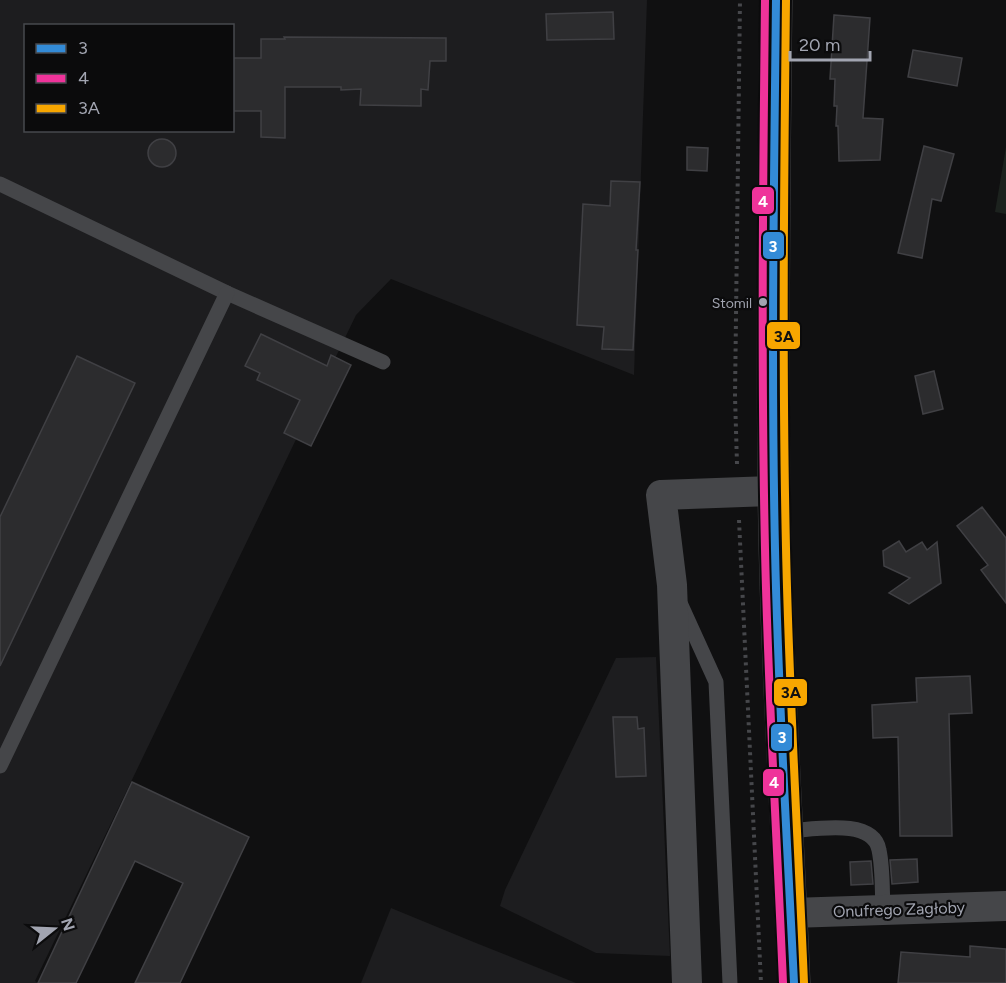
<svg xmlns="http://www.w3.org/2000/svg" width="1006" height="983" viewBox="0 0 1006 983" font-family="Figtree,sans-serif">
	<rect width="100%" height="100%" fill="#101011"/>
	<g fill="#1d1d1f" fill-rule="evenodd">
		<path d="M0,0H647L634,375L391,279L356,315L35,981L38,983H0ZM26,26H232V130H26Z"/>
		<path d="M656,657L670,956L596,953L500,906L505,890L616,658Z"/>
		<path d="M391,908L476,943L576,983H361Z"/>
	</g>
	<path fill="#1c221e" d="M1006,147V214L995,212Z"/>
	<g fill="#2c2c2e" stroke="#404044" stroke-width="1.5">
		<path d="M613,12L614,39L547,40L546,14Z"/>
		<path d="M834,15L870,18L863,118L883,119L880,160L839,161L838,126H836L837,106H834L835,79H830Z"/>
		<path d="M284,37L446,38V61H430L428,90L421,89V106L360,105L361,89L341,90V87H285V138L261,137V111H232V58H261V39H285Z"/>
		<path d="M913,50L962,58L957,86L908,77Z"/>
		<circle cx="162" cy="153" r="14"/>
		<path d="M924,146L954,154L941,201L932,199L922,258L898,253Z"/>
		<path d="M687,147L708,148L707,171L687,170Z"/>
		<path d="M611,181L640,182L636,250H638L633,350L602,349L604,327L577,325L583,204L610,206Z"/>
		<path d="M261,334L327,366L331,355L351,365L311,446L284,433L300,400L257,380L260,373L245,366Z"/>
		<path d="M77,356L135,383L0,666V517Z"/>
		<path d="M934,371L943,409L923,414L915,376Z"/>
		<path d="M982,507L1006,538V603L981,570L988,565L957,526Z"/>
		<path d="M899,541L906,552L922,542L927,550L937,542L941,583L909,604L889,593L910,578L884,566L883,551Z"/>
		<path d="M970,676L972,713L949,714L952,836H900L898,737L873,738L872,705L917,702L916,678Z"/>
		<path d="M613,717H637L638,729L644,728L646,776L616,777Z"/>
		<path d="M132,782L249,837L180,983H135L183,883L135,861L76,983H38Z"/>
		<path d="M917,859L918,882L892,884L890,860Z"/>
		<path d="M871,861L873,884L851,885L850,862Z"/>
		<path d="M970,946L1006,949V983H898L901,952L970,957Z"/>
	</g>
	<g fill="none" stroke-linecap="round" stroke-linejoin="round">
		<g stroke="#46474b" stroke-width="4" stroke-dasharray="3 4.5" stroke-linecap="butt">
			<path d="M737,464L735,396L740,0"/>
			<path d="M739,520L761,983"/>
		</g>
		<g stroke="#454649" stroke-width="15">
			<path d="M0,184L227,293L383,362"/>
			<path d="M681,605L716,682L730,983"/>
			<path d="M0,766L227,293"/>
			<path d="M787,831C812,830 873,817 879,850C883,869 882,890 883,910"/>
		</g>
		<g stroke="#454649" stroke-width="30">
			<path d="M791,913L1006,906"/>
			<path d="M687,983L672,585L661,495L774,491"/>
		</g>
		<path stroke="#47484b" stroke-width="33" d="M776,0C774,163 772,326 774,489C776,654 787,819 794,983"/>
		<defs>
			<path id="bus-1" d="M776,0C774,183 771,366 775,549C778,693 787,838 794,983"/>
			<path id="bus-2" d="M765,0C763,183 761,366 765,549C768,693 777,838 783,983"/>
			<path id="bus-3" d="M786,0C784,183 782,366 786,548C789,693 798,838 804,983"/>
		</defs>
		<use href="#bus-1" stroke="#0b0b0c" stroke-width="12"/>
		<use href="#bus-2" stroke="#0b0b0c" stroke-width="12"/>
		<use href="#bus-3" stroke="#0b0b0c" stroke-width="12"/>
		<use href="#bus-1" stroke="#338bd7" stroke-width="8"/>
		<use href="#bus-2" stroke="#ef339a" stroke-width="8"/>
		<use href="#bus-3" stroke="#f7a600" stroke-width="8"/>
	</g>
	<circle fill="#a2a5b1" stroke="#0b0b0c" stroke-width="2" cx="763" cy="302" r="5"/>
	<g text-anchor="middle" stroke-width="4.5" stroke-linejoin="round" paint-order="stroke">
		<g font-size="14" fill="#a2a5b1" stroke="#0b0b0c" text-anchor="end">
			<text x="752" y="308">Stomil</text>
		</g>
		<g font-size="16" fill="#a2a5b1" stroke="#0b0b0c">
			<text transform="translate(899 909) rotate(-2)" y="6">Onufrego Zagłoby</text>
		</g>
	</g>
	<g stroke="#0b0b0c" stroke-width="2">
		<rect x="751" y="186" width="24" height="29" rx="6" fill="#ef339a"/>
		<rect x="762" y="231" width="23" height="29" rx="6" fill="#338bd7"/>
		<rect x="766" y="321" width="35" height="29" rx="6" fill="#f7a600"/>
		<rect x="773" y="678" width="35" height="29" rx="6" fill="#f7a600"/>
		<rect x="770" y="723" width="23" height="29" rx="6" fill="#338bd7"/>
		<rect x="762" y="768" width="23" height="29" rx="6" fill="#ef339a"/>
	</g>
	<g font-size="16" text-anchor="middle" font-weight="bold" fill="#fff">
		<text x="763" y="207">4</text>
		<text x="773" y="252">3</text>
		<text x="782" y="743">3</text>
		<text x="774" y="788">4</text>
	</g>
	<g font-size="16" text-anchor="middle" font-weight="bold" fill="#111">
		<text x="784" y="342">3A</text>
		<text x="791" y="698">3A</text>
	</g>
	<rect x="24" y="24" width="210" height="108" fill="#0b0b0c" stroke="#47494e" stroke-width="1.5"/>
	<rect x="36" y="44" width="30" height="9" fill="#338bd7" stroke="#47494e" stroke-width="1.5"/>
	<text x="78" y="54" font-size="18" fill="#a2a5b1">3</text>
	<rect x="36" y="74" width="30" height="9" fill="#ef339a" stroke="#47494e" stroke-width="1.5"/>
	<text x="78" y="84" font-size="18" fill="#a2a5b1">4</text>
	<rect x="36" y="104" width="30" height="9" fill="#f7a600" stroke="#47494e" stroke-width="1.5"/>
	<text x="78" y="114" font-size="18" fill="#a2a5b1">3A</text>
	<g transform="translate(54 929) rotate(72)" stroke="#0b0b0c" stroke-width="4.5" paint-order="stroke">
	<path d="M0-4.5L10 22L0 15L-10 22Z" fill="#a2a5b1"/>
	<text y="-9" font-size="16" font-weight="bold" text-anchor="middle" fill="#a2a5b1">N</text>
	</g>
	<path d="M790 51v9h80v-9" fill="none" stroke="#a2a5b1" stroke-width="3"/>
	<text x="799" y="51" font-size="18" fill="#a2a5b1" stroke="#0b0b0c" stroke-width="4.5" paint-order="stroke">20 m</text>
</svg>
